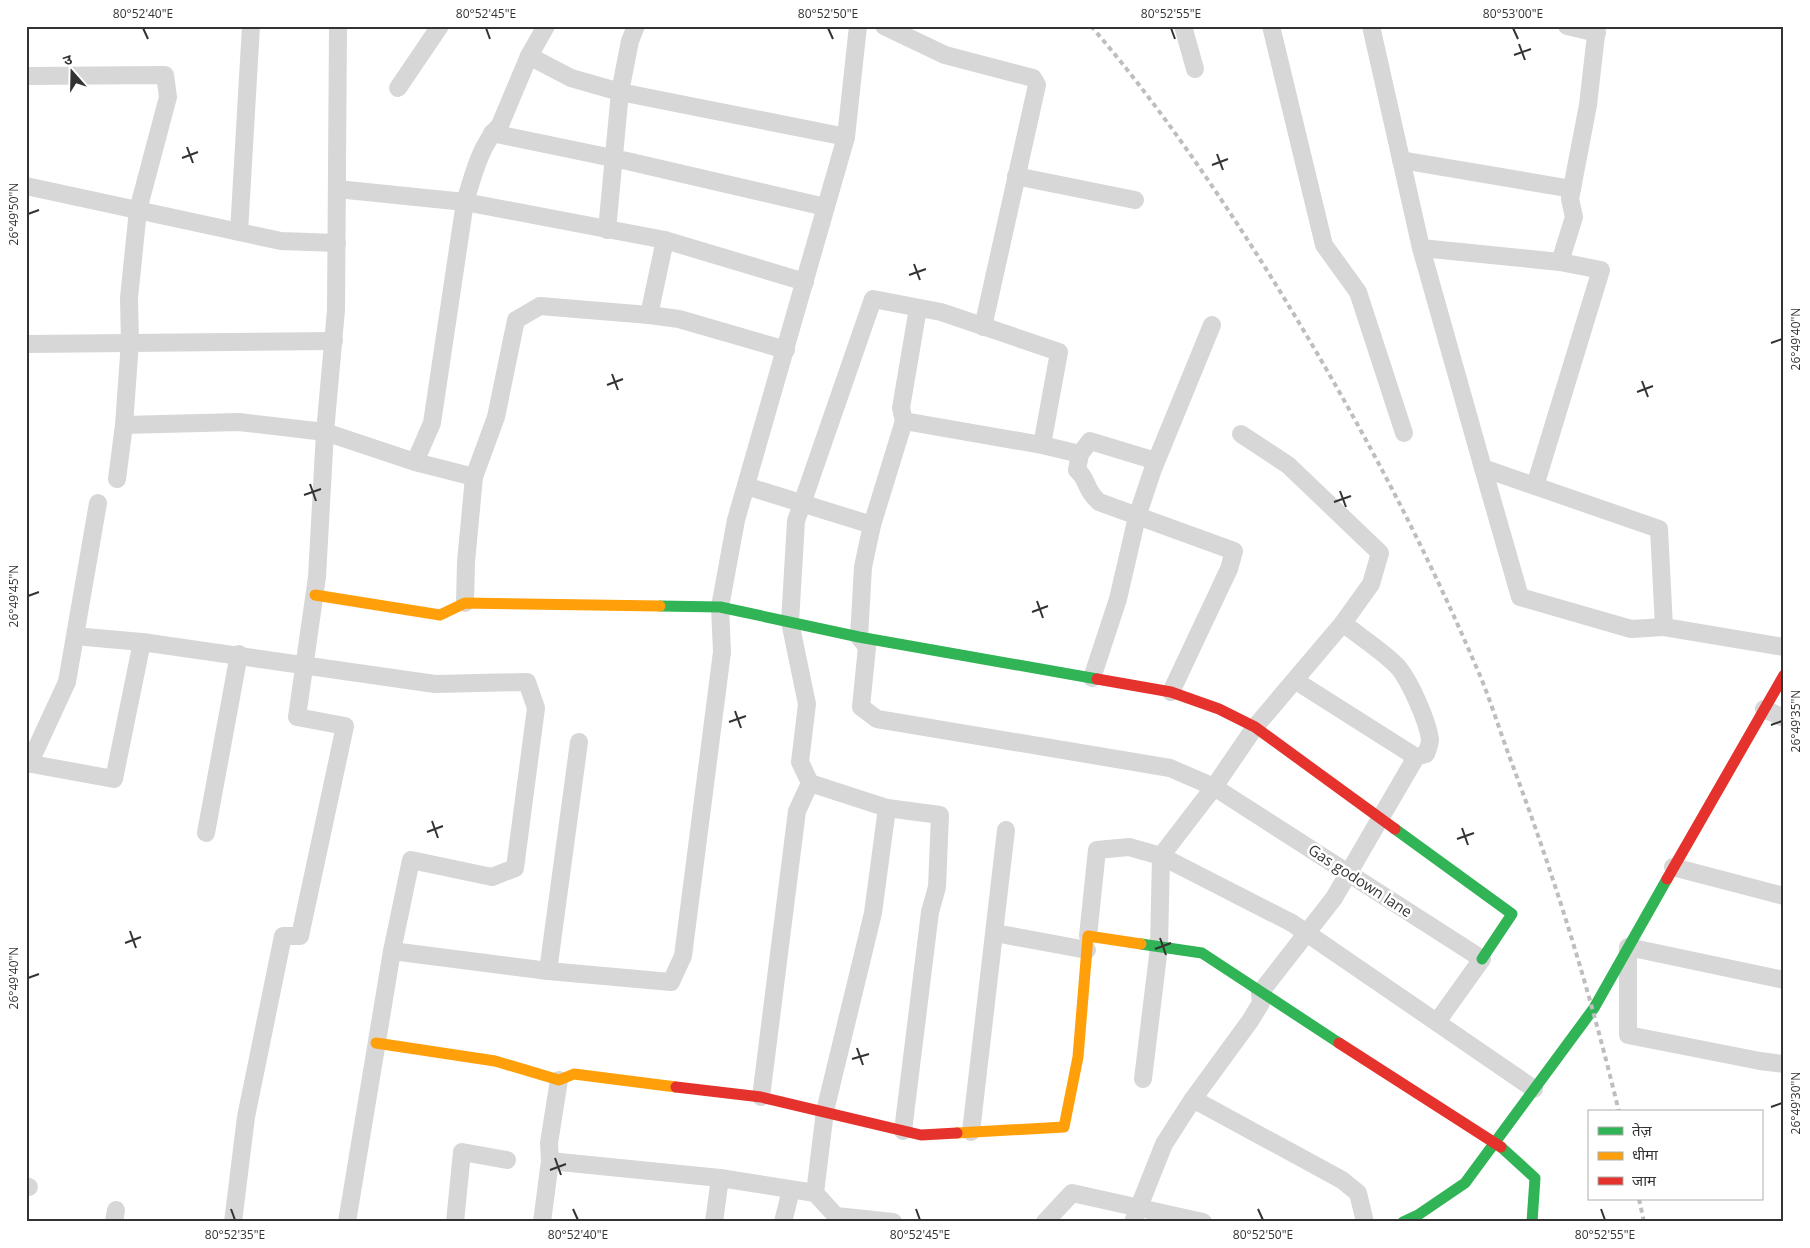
<svg xmlns="http://www.w3.org/2000/svg" width="1810" height="1248" viewBox="0 0 1810 1248" font-family="'Open Sans','Noto Sans Devanagari',sans-serif">
	<rect width="100%" height="100%" fill="#fff"/>
	<g fill="none" stroke-linecap="round" stroke-linejoin="round">
		<g stroke="#d7d7d7" stroke-width="18">
			<path d="M884,26L945,55L1033,78L1037,85L983,327"/>
			<path d="M1183,26L1195,69"/>
			<path d="M1271,26L1324,245L1358,292L1404,433"/>
			<path d="M1371,26L1421,248L1483,468L1659,529L1664,627L1784,647"/>
			<path d="M1567,26L1597,33"/>
			<path d="M529,56L571,78L620,92L846,137"/>
			<path d="M26,76L165,75L168,97L138,210L129,298L130,342L124,425L117,479"/>
			<path d="M398,88L440,26"/>
			<path d="M492,133L627,161L825,207"/>
			<path d="M1401,160L1572,189"/>
			<path d="M1016,176L1135,200"/>
			<path d="M26,186L281,241L337,243"/>
			<path d="M337,189L465,202L665,240L805,282"/>
			<path d="M607,230L620,92L630,41L636,26"/>
			<path d="M239,232L251,26"/>
			<path d="M1421,248L1560,262L1601,270L1535,486"/>
			<path d="M1560,262L1574,217L1570,199L1588,105L1597,26"/>
			<path d="M918,308L901,408L904,421L1042,445L1080,454"/>
			<path d="M649,315L665,240"/>
			<path d="M26,344L334,341"/>
			<path d="M904,421L872,525L863,567L859,637L867,647L861,707L877,719L1170,768L1214,787L1482,959L1437,1022"/>
			<path d="M124,425L239,422L325,432L415,462L474,477"/>
			<path d="M1241,434L1288,465L1380,553L1371,584L1343,623L1255,727L1214,787L1161,856L1292,923L1534,1089"/>
			<path d="M1156,461L1090,441L1080,454L1077,470C1089,480 1084,489 1099,502L1234,551L1229,569L1171,692"/>
			<path d="M415,462L432,423L465,202C473,176 480,145 500,125L529,56L546,26"/>
			<path d="M1483,468L1520,597L1631,629L1664,627"/>
			<path d="M746,486L872,525"/>
			<path d="M465,603L466,562L474,477L496,417L516,320L540,306L649,315L679,319L786,350"/>
			<path d="M85,637L142,642"/>
			<path d="M1092,678L1118,599L1137,517L1153,469L1212,325"/>
			<path d="M1296,681L1416,757"/>
			<path d="M1764,709L1784,718"/>
			<path d="M26,763L114,779L142,642L435,684L527,682L536,708L515,868L492,877L411,860L392,951L347,1222"/>
			<path d="M29,764L67,682L98,503"/>
			<path d="M206,833L239,654"/>
			<path d="M1673,867L1784,896"/>
			<path d="M995,933L1087,950"/>
			<path d="M1088,936L1097,850L1129,847L1161,856L1159,947L1143,1079"/>
			<path d="M392,951L548,971L671,982L683,956L722,652L720,607L736,520L846,137L858,26"/>
			<path d="M548,971L579,742"/>
			<path d="M1784,980L1628,947V1035L1760,1061L1784,1064"/>
			<path d="M761,1097L797,811L810,783"/>
			<path d="M1193,1099L1342,1180L1358,1193L1365,1222"/>
			<path d="M903,1131L930,912L937,887L940,815L887,808L810,783L800,762L807,704L790,622L796,521L873,299L941,312L1059,352L1042,445"/>
			<path d="M971,1132L1006,830"/>
			<path d="M550,1161L720,1178L815,1193L836,1216L893,1222"/>
			<path d="M26,1186L29,1187"/>
			<path d="M815,1193L825,1111L873,913L887,808"/>
			<path d="M114,1222L116,1210"/>
			<path d="M233,1222L246,1117L283,936H300L345,726L297,717L317,577L325,432L336,310L338,26"/>
			<path d="M455,1222L462,1152L507,1160"/>
			<path d="M542,1222L550,1161L549,1143L559,1080"/>
			<path d="M714,1222L720,1178"/>
			<path d="M783,1222L791,1190"/>
			<path d="M1045,1222L1072,1193L1203,1222"/>
			<path d="M1133,1222L1164,1144L1193,1099L1250,1021L1261,1003L1260,993L1334,898L1416,757L1426,754C1428,749 1430,744 1430,739C1427,720 1410,681 1398,667C1383,651 1360,637 1343,623"/>
		</g>
		<g stroke="#30b455" stroke-width="11">
			<path d="M660,606L720,607L859,637L1097,679"/>
			<path d="M1395,829L1512,914L1482,959"/>
			<path d="M1141,944L1202,953L1339,1043"/>
			<path d="M1501,1147L1535,1178L1532,1222"/>
			<path d="M1403,1222L1418,1215L1465,1183L1594,1008L1667,879"/>
		</g>
		<g stroke="#ff9f0a" stroke-width="11">
			<path d="M315,595L440,615L465,603L660,606"/>
			<path d="M376,1043L495,1061L559,1080L574,1074L676,1087"/>
			<path d="M957,1133L1064,1127L1078,1057L1088,936L1141,944"/>
		</g>
		<g stroke="#e5322d" stroke-width="11">
			<path d="M1097,679L1171,692L1219,709L1255,727L1395,829"/>
			<path d="M1667,879L1784,675"/>
			<path d="M1339,1043L1501,1147"/>
			<path d="M676,1087L761,1097L921,1135L957,1133"/>
		</g>
		<g stroke="#bebebe" stroke-width="4" stroke-dasharray="5 4" stroke-linecap="butt">
			<path d="M1091,26C1159,105 1218,192 1273,280C1349,403 1418,531 1475,664C1489,695 1499,729 1511,761C1555,878 1590,991 1619,1112"/>
			<path d="M1639,1199L1644,1222"/>
		</g>
	</g>
	<path fill="none" stroke="#333" stroke-width="2" d="M143,28L148,39M486,28L490,39M828,28L833,39M1171,28L1175,39M1513,28L1518,39M1519,44L1525,60M1514,55L1531,49M187,147L193,163M1217,154L1223,170M182,158L198,152M1212,165L1228,159M28,214L39,210M914,264L920,280M909,275L926,269M1771,343L1782,339M612,374L618,390M1642,381L1648,397M607,385L623,379M1637,392L1653,386M310,484L316,501M1340,491L1346,507M304,495L321,489M1334,502L1351,496M28,596L39,592M1037,601L1043,618M1032,612L1048,606M735,711L741,728M729,722L746,716M1771,725L1782,721M432,821L438,838M1462,828L1468,845M427,832L443,826M1457,839L1474,833M130,931L136,948M1160,938L1166,955M125,943L141,937M1155,949L1171,943M28,978L39,974M857,1048L863,1065M852,1059L869,1054M1771,1107L1782,1103M555,1158L561,1175M550,1170L566,1164M231,1209L235,1220M573,1209L578,1220M916,1209L920,1220M1258,1209L1263,1220M1601,1209L1605,1220"/>
	<g text-anchor="middle" stroke-width="5" stroke-linejoin="round" paint-order="stroke">
		<g font-size="15" fill="#333" stroke="#fff">
			<text transform="translate(1360 881) rotate(33)" y="5">Gas godown lane</text>
		</g>
	</g>
	<rect width="1810" height="1248" fill="none" stroke="#ffffff" stroke-width="55"/>
	<rect x="1588" y="1110" width="175" height="90" fill="#ffffff" stroke="#adadad"/>
	<rect x="1598" y="1127" width="25" height="8" fill="#30b455" stroke="#adadad"/>
	<text x="1632" y="1136" font-size="15" fill="#333333">तेज़</text>
	<rect x="1598" y="1152" width="25" height="8" fill="#ff9f0a" stroke="#adadad"/>
	<text x="1632" y="1160" font-size="15" fill="#333333">धीमा</text>
	<rect x="1598" y="1177" width="25" height="8" fill="#e5322d" stroke="#adadad"/>
	<text x="1632" y="1186" font-size="15" fill="#333333">जाम</text>
	<g transform="translate(72 72) rotate(340)" stroke="#ffffff" stroke-width="4" paint-order="stroke">
	<path d="M0-4L9 19L0 12L-9 19Z" fill="#333333"/>
	<text y="-8" font-size="14" font-weight="bold" text-anchor="middle" fill="#333333">उ</text>
	</g>
	<rect x="28" y="28" width="1754" height="1192" fill="none" stroke="#333" stroke-width="2"/>
	<g font-size="12" text-anchor="middle" fill="#333">
		<text x="143" y="18">80°52'40"E</text>
		<text x="486" y="18">80°52'45"E</text>
		<text x="828" y="18">80°52'50"E</text>
		<text x="1171" y="18">80°52'55"E</text>
		<text x="1513" y="18">80°53'00"E</text>
		<text transform="translate(14 214) rotate(-90)" y="4">26°49'50"N</text>
		<text transform="translate(1796 339) rotate(-90)" y="4">26°49'40"N</text>
		<text transform="translate(14 596) rotate(-90)" y="4">26°49'45"N</text>
		<text transform="translate(1796 721) rotate(-90)" y="4">26°49'35"N</text>
		<text transform="translate(14 978) rotate(-90)" y="4">26°49'40"N</text>
		<text transform="translate(1796 1103) rotate(-90)" y="4">26°49'30"N</text>
		<text x="235" y="1239">80°52'35"E</text>
		<text x="578" y="1239">80°52'40"E</text>
		<text x="920" y="1239">80°52'45"E</text>
		<text x="1263" y="1239">80°52'50"E</text>
		<text x="1605" y="1239">80°52'55"E</text>
	</g>
</svg>
